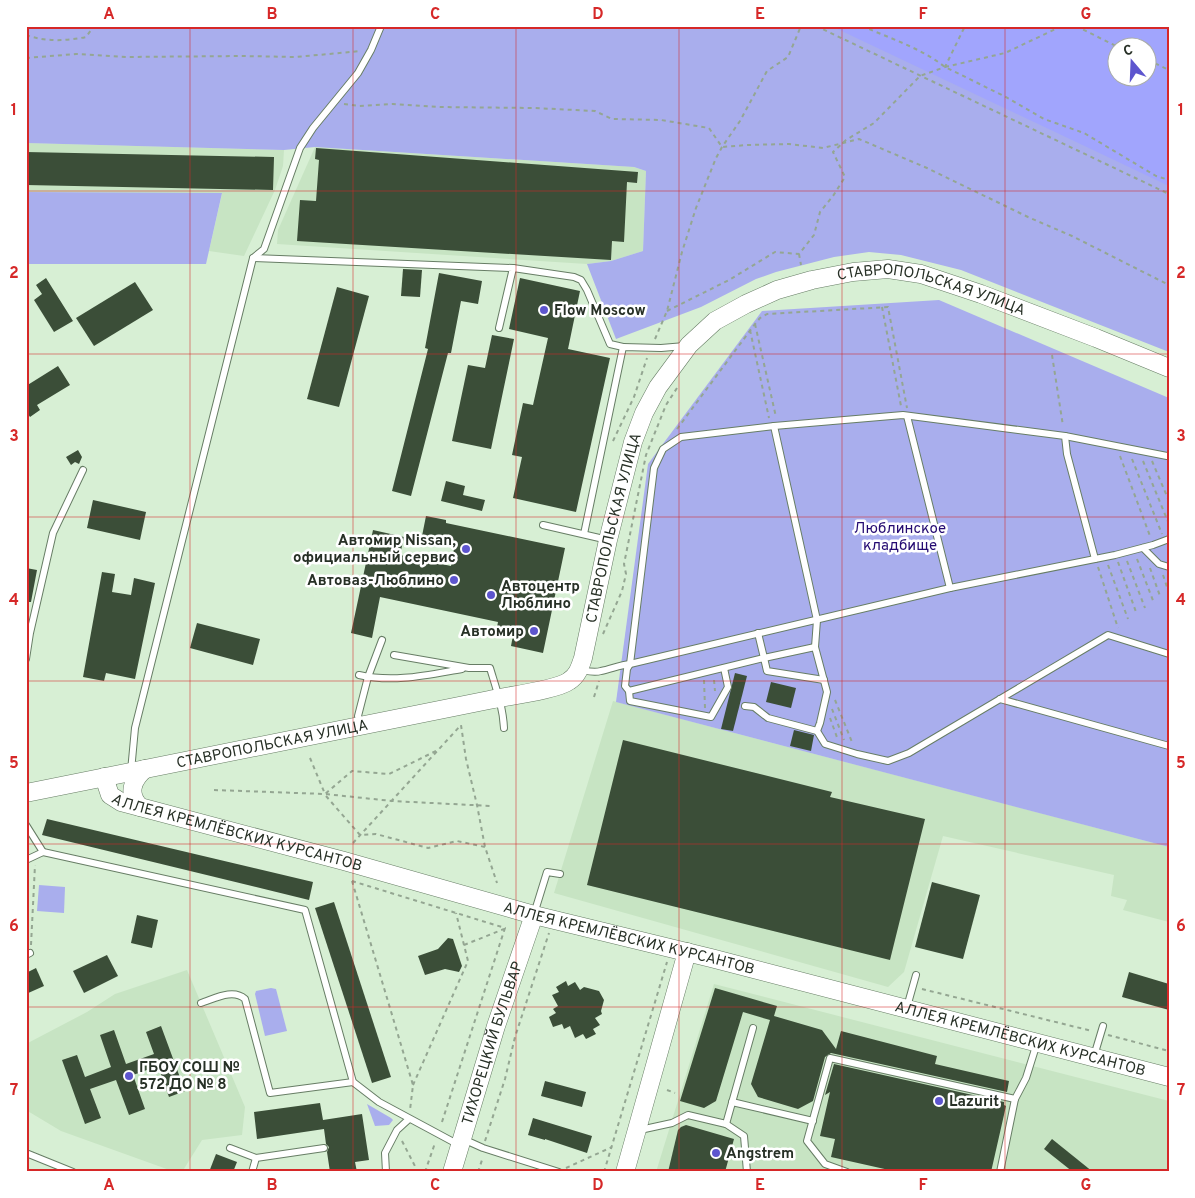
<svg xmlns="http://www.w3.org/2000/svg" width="1195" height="1198" viewBox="0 0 1195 1198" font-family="Overpass,sans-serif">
	<rect width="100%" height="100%" fill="#d7efd4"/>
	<g fill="#c7e4c3">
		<path d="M26,143L284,150L283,166L275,190L244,256L209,251L222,194L26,192Z"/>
		<path d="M315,147L634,167L646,171L643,251L611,261L587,264L277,244L278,230Z"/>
		<path d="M613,701L1169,847V922L1123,910L1127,900L1111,896L1114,875L943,836L904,972L888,987L554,893Z"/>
		<path d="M187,970L245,1107L242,1135L202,1140L182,1172H175L61,1131L26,1110V1044L87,1012L115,994Z"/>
		<path d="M714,984L1169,1101V1172H656Z"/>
	</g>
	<g fill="#a9aeed" fill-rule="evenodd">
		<path d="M26,26H1169V352L961,270L901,255L869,252L834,257L776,272L756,279L701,307L616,339L587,264L611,261L643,251L646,171L634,167L315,147L284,150L26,143ZM1118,48H1148V78H1118Z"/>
		<path d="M26,192L222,193L206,264H26Z"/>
		<path d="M939,300L1169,398V847L616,702L648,464L762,311Z"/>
		<path d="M39,885L65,887L64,913L37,911Z"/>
		<path d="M271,988L276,989L287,1031L265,1036L255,994L256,991Z"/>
		<path d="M367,1104L391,1118L393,1120L389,1125L375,1126Z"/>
	</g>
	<path fill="#a1a5fd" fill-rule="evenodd" d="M831,26H1169V186ZM1118,48H1148V78H1118Z"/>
	<g fill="#3b4e38">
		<path d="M316,148L638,172L637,183L627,182L624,242L612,241L611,260L297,241L300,200L316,201L319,160L315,159Z"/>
		<path d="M26,152L274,157L273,190L26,185Z"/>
		<path d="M403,269L422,270L420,297L401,296Z"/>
		<path d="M439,273L482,281L478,304L461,301L451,353H448L411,496L392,491L428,349L425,348Z"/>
		<path d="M46,278L73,321L54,332L34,300L42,294L36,285Z"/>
		<path d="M520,278L580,291L568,349L610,358L576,512L513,498L522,457L512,455L523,403L533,405L548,338L509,329Z"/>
		<path d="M135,282L153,310L94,346L76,318Z"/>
		<path d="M337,287L369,296L339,407L307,399Z"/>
		<path d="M492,335L514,339L491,449L452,441L468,365L485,368Z"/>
		<path d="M58,366L70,385L37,405L40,410L30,417L26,411V386Z"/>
		<path d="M78,450L82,457L79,464L75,462L71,465L66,457Z"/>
		<path d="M446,481L465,486L463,495L485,500L482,511L441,501Z"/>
		<path d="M93,500L146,512L140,540L87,528Z"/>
		<path d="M426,516L446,520V523L565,548L543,653L511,646L514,630L497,627L498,622L380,597L372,638L351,633L373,530L404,537L400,555L451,566L455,543L422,536Z"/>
		<path d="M26,568L37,570L31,602H26Z"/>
		<path d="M102,572L115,574L112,592L131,595L134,578L155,583L135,679L106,673L104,681L83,677Z"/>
		<path d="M197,623L260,639L253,665L190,648Z"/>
		<path d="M735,673L747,676L733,731L721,729Z"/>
		<path d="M771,682L796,688L791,708L766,702Z"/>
		<path d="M794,730L814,735L811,751L790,746Z"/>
		<path d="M623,740L832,792L830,797L925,819L890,960L587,885Z"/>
		<path d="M47,819L313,882L309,900L42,835Z"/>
		<path d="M932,882L980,895L963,959L915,947Z"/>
		<path d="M334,902L391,1077L372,1083L315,908Z"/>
		<path d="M137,915L158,920L152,948L131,943Z"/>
		<path d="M448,938L453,939L462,966L459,972L445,969L425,975L418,956L438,949Z"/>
		<path d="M107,955L118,976L84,993L73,971Z"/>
		<path d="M36,968L44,986L26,994V973Z"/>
		<path d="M1129,972L1169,984V1010L1122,997Z"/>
		<path d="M566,981L568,986L575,982L580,990L584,987L599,991L604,1000L601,1011L602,1014L595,1018L600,1025L593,1029L596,1034L586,1039L583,1034L575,1038L570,1026L564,1029L562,1024L553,1027L549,1017L556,1013L553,1009L558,1006L552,995L559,992L556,987Z"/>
		<path d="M715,988L777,1006L774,1016L822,1030L836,1049L841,1031L937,1056L935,1064L1009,1081L1007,1092L831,1053L825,1057L813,1101L798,1109L758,1097L751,1084L770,1020L743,1012L716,1101L704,1108L680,1101Z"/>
		<path d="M161,1026L185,1091L169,1097L158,1066L133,1075L145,1109L129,1115L116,1080L90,1089L101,1118L85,1124L62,1060L77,1055L85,1077L111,1067L100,1035L114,1030L126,1064L154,1054L146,1032Z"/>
		<path d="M834,1064L1004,1102V1105L1006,1106L991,1172H898L831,1157L835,1139L820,1136L830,1092L825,1095Z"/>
		<path d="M545,1081L586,1092L582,1107L541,1096Z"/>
		<path d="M320,1103L323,1120L362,1114L369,1160L355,1162L357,1172H330L327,1152L329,1147L326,1144L324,1129L257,1139L254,1112Z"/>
		<path d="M533,1118L592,1136L587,1153L545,1139V1140L528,1135Z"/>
		<path d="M686,1125L734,1139L725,1172H668L678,1130L681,1127Z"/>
		<path d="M1052,1139L1093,1172H1073L1044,1149Z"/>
		<path d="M216,1154L237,1162L233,1172H209Z"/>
	</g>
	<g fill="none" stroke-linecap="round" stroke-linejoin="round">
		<defs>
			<g id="lane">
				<path d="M253,258L513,268L499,328"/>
				<path d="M513,268L574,277L581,280L587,290L610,344L623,347"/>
				<path d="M907,416L950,588"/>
				<path d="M774,426L817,620L815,647L827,692L820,723L817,731L825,744L857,754L888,761L909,753L1108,635L1169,654"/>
				<path d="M1065,436L1167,456"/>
				<path d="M543,525L608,540"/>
				<path d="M584,534L623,347L661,348L685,346"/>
				<path d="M1143,548L1159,564L1169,567"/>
				<path d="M758,633L764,658L815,647"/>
				<path d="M394,655L469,668H490C496,688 503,707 504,728"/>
				<path d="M26,659L30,633L53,533L83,470"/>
				<path d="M724,668L728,687L711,717L630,701L629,691L625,686L627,669L630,664L654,468L663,449L681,437L774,426L903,415L1065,436L1067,454L1095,559"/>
				<path d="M580,670C587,671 594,673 601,671C611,669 620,665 630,664L950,588L1115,555L1153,545L1169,539"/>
				<path d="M359,675C394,683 427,675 462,669"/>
				<path d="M629,691L764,658L767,671L824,680"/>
				<path d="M1000,699L1169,746"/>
				<path d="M745,706L754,707L768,718L817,731"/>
				<path d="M361,725L358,716L368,677L382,640"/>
				<path d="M131,771L135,728L253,258L264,249L300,148L313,128L358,73L371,50L381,26"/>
				<path d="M26,825L43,852"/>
				<path d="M26,860L43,852L305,910L353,1082L379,1102L459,1145"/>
				<path d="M534,914L547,872L560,874"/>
				<path d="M26,955L30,953"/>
				<path d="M201,1003C214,999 233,988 245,999L270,1093L353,1082"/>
				<path d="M907,1007L916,975"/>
				<path d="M1094,1056L1103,1026"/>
				<path d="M732,1102L813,1121"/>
				<path d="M726,1124L744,1136L747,1172"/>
				<path d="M640,1130L672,1123L688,1115L726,1124L753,1028"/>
				<path d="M463,1139L483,1148L559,1172"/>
				<path d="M230,1148L256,1158"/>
				<path d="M26,1153L73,1172"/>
				<path d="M252,1172L256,1158L324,1148"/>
				<path d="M386,1172L385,1153L397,1130L409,1119"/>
				<path d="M847,1172L825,1164L807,1141L830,1058L1015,1099L1026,1078L1037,1043"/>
				<path d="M1000,1172L1015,1099"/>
			</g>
			<g id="secondary">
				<path id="s1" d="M104,777L110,795L121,802L344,861L534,915L711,958L1169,1077"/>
				<path id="s2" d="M26,793L489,700C507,696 557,690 569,681C578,675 580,667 583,658L608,540L633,442L644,413L658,387L689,345L715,321L746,304L777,290L812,280L853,272L888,269L921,274L981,294L1096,338L1169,368"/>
				<path d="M140,807C127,794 132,780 145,769"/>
				<path id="s3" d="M452,1172L496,1026L534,915"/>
				<path d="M625,1172L687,952"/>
			</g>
		</defs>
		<use href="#lane" stroke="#677d65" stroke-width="8"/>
		<use href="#secondary" stroke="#677d65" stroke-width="19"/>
		<g stroke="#94a692" stroke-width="2" stroke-dasharray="4 4" stroke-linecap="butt">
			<path d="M816,26L1169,194"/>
			<path d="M862,26C889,38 921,48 945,67L1004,96L1044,119L1084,133L1156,176L1169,180"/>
			<path d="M1076,26L1120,48"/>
			<path d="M26,35C46,42 66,41 86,37L94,26"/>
			<path d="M26,58L76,54L126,57L242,56L296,57L361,51"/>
			<path d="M1148,60L1169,70"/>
			<path d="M945,67L1005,53L1062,26"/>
			<path d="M344,104L359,106L393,104L438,107L535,108L595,111L612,119L661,120L709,128L722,147L747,145L789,144L823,148L859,139L927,168L1028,217L1072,236L1169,285"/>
			<path d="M799,254L801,265"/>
			<path d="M882,307L901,406"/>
			<path d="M667,311L729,280L775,252L799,254L814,235L820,212L833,196L845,177L833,152L846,140L874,123L920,76L945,67L965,26"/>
			<path d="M755,324L776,417"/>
			<path d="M750,330L769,418"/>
			<path d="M655,339L667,311L682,252L696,208L716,158L722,147L740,121L767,71L788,57L801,26"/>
			<path d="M1052,355L1063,426"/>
			<path d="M677,429L755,324L760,318L767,314L888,307L907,408"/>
			<path d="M613,441L634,397L647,358"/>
			<path d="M1120,456L1150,536"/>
			<path d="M1132,459L1162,534"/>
			<path d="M1143,461L1169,524"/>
			<path d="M1152,461L1169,501"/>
			<path d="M1137,559L1154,603"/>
			<path d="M1127,561L1145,608"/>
			<path d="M1118,562L1136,612"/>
			<path d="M1108,565L1128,619"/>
			<path d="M1098,567L1118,628"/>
			<path d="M1150,568L1160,596"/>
			<path d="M1163,575L1167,587"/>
			<path d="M603,634L622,591L626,574L624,564L646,455L666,405L677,388"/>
			<path d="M704,680L705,708"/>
			<path d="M714,680L715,691"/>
			<path d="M594,697L599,681"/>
			<path d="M835,700L852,742"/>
			<path d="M832,709L844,740"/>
			<path d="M830,718L838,740"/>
			<path d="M310,758L325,794L392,801L491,806"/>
			<path d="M214,790L325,794L352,771L389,774L438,750"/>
			<path d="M326,796L360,835L376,834L428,848L457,841L485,847"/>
			<path d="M353,843L461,725L466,759L477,805L485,847L497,883"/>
			<path d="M352,881L505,928L441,1125"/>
			<path d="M352,881L413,1085L410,1110"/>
			<path d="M31,945L35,865"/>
			<path d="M464,945L504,929"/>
			<path d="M922,989L1092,1031"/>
			<path d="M1108,1035L1169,1051"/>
			<path d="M413,1085L468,961L456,913"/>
			<path d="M667,1090L675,1093"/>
			<path d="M402,1141L418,1172"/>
			<path d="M485,1141L505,1079L515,1037L549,933"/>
			<path d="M566,1168L612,1147"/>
			<path d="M425,1172L435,1143"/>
			<path d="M478,1172L483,1157"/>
			<path d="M604,1172L667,962"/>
		</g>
		<use href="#lane" stroke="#fff" stroke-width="6"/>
		<use href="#secondary" stroke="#fff" stroke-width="18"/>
	</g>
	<path fill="none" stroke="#d62828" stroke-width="1" stroke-opacity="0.55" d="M190,26V1172M353,26V1172M516,26V1172M679,26V1172M842,26V1172M1005,26V1172M26,191H1169M26,354H1169M26,517H1169M26,681H1169M26,844H1169M26,1007H1169"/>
	<g fill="#5d55ce" stroke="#fff" stroke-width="2">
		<circle cx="544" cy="310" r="5"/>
		<circle cx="466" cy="549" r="5"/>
		<circle cx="454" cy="580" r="5"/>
		<circle cx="491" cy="595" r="5"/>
		<circle cx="534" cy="631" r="5"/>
		<circle cx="129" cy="1076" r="5"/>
		<circle cx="939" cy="1101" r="5"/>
		<circle cx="716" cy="1153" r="5"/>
	</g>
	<g text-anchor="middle" stroke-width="5" stroke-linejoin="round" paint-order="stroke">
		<g font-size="15" fill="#273026" stroke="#fff">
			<text dy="5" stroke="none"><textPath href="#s2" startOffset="1181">СТАВРОПОЛЬСКАЯ УЛИЦА</textPath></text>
			<text dy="5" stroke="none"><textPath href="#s2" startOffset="716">СТАВРОПОЛЬСКАЯ УЛИЦА</textPath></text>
			<text dy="5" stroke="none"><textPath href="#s2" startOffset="251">СТАВРОПОЛЬСКАЯ УЛИЦА</textPath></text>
			<text dy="5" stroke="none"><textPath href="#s1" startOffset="152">АЛЛЕЯ КРЕМЛЁВСКИХ КУРСАНТОВ</textPath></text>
			<text dy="5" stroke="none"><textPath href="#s1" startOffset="558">АЛЛЕЯ КРЕМЛЁВСКИХ КУРСАНТОВ</textPath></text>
			<text dy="5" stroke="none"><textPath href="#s1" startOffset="962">АЛЛЕЯ КРЕМЛЁВСКИХ КУРСАНТОВ</textPath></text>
			<text dy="5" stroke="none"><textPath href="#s3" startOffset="135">ТИХОРЕЦКИЙ БУЛЬВАР</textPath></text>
		</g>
		<g font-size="15" font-weight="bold" fill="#273026" stroke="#fff" text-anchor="start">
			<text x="554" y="315">Flow Moscow</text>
			<text x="456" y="545" text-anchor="end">Автомир Nissan,<tspan x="456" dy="17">официальный сервис</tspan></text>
			<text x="444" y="585" text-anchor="end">Автоваз-Люблино</text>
			<text x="501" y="591">Автоцентр<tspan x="501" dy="17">Люблино</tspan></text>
			<text x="524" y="636" text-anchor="end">Автомир</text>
			<text x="139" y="1072">ГБОУ СОШ №<tspan x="139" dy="17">572 ДО № 8</tspan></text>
			<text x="949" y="1106">Lazurit</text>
			<text x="726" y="1158">Angstrem</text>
		</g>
		<g font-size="15" fill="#240a71" stroke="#fff">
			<text x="900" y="533">Люблинское<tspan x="900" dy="17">кладбище</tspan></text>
		</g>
	</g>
	<rect width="1195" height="1198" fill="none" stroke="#ffffff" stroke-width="55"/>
	<g transform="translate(1132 62) rotate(341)"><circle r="24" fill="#ffffff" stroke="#a9aca8"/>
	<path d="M0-4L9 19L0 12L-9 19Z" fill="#5d55ce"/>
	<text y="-8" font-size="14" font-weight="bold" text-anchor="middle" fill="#273026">С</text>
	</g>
	<rect x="28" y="28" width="1140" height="1142" fill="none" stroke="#d62828" stroke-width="2"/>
	<g font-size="16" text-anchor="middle" font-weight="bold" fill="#d62828">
		<text x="109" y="19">A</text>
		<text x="272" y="19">B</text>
		<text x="435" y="19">C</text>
		<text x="598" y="19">D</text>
		<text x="760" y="19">E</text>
		<text x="923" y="19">F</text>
		<text x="1086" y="19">G</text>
		<text x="14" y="115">1</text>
		<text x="1181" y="115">1</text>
		<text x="14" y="278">2</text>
		<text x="1181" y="278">2</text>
		<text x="14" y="441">3</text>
		<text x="1181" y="441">3</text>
		<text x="14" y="605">4</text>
		<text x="1181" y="605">4</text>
		<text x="14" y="768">5</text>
		<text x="1181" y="768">5</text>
		<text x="14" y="931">6</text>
		<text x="1181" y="931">6</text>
		<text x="14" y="1095">7</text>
		<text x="1181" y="1095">7</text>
		<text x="109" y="1190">A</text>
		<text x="272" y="1190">B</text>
		<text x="435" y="1190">C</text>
		<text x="598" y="1190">D</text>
		<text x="760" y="1190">E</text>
		<text x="923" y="1190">F</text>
		<text x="1086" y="1190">G</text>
	</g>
</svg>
